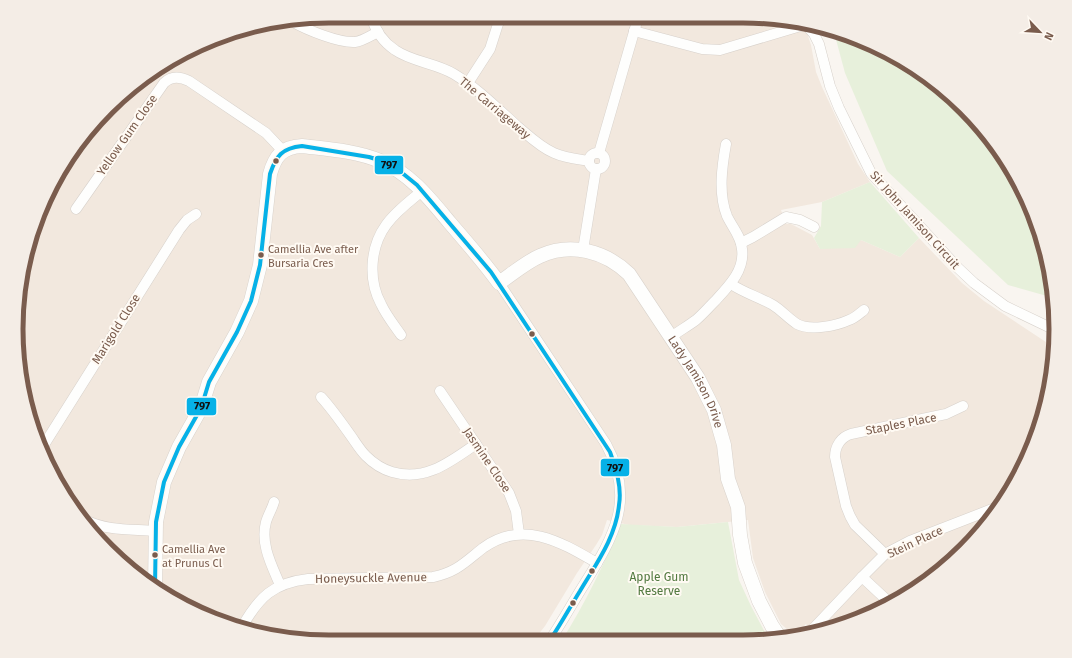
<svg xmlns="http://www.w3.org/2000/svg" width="1072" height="658" viewBox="0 0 1072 658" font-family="'Fira Sans',sans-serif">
	<rect width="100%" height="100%" fill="#f9f5f0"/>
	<path fill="#f2e8de" d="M329,16L784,19L804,24L811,45L816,72L822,87L858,164L870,182L822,202L781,210L786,224H791L812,235L820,249L861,240L900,257L919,238L962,283L984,301L1055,348L1045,410L1024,467L991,519L949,564L899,600L843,625L813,631L806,624L800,630L793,632L788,630L781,624L765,592L753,558L748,520L677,527L629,525L607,520L602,535L596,545L577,573L545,626L534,640L288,639L209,618L139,577L69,503L33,429L16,329L33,229L81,139L139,81L229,33Z"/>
	<g fill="#e7f0db">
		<path d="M834,32L863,40L933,81L978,122L1014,172L1039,228L1053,288L1054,298L1008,285L887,171L845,73Z"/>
		<path d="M870,182L919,238L900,257L861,240L855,248L820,249L814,238L821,226L822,202Z"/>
		<path d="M728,522L739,580L751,606L769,640L764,641L562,640C585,604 604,564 621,524L677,527Z"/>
	</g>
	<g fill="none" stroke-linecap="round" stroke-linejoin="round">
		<defs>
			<g id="street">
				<path d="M371,16C375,30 383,42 395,50C412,62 436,63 454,74C477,88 497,108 517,126C529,136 540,147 554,153C565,158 577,159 589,161"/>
				<path d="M293,22C307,30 339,43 355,42C363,41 370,36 378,32"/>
				<path d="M805,24L814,34L819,44L830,86L839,108L871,173L958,268L974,283L1005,306L1055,330"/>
				<path d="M634,31L702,49L720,50L804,25"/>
				<path d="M468,83L490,49L498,24L502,17"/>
				<path d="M599,153L638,18"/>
				<circle cx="597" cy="161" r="8"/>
				<path d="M76,209L164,83C172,75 181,77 189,81L266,133L283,151"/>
				<path d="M741,243L753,237L786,217L800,220L814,227"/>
				<path d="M583,250L596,169"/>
				<path d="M499,283L606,444C636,499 614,536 585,583C573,602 562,622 550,640"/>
				<path d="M731,284C744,293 759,297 773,305C781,310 788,318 797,324C810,331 836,326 849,320C855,318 859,314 864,310"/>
				<path d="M401,335C394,325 386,315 381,304C368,280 370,247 386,225C396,211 410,201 422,191"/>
				<path d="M671,337C679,331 688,326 696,320C703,314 709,307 715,301C729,286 745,270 742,249C741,236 732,227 727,216C718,194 722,166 726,144"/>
				<path d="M440,391L509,493L516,511L519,534"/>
				<path d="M321,397C332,409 341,422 351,436C356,443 360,450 366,456C373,463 382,469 392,472C425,482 450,462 476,444"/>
				<path d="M42,448L179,230L187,220L196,214"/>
				<path d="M274,502C272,509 268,515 266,522C260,544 272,566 280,585"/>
				<path d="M85,520C107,531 131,529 155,531"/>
				<path d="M885,554L855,525L850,516L846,506L835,457C835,446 841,437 851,434L946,414L963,406"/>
				<path d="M862,577L891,604"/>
				<path d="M242,627C259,597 273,583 308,579L433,577C457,572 465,562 483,548C523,519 561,542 597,563"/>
				<path d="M810,632L862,577L885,554L910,541L1000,506"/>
			</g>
			<g id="secondary">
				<path id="s1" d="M155,587L156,522L164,482L179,447L201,408L209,382L237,332L251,301L260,265L270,174C275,156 282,147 302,146C327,149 357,151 380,161C410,173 430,199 450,223C467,243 484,262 499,283C512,274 526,262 540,256C571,242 605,251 629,274L698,378L714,410L724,445L728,479L738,507L740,535L745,563L759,601L772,626L780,638"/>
			</g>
		</defs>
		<use href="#street" stroke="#d7d1cb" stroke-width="11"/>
		<use href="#secondary" stroke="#d9d2cb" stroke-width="15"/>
		<use href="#street" stroke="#fefefd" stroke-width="10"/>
		<use href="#secondary" stroke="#fefefd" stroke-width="14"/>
		<defs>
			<path id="bus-1" d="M155,587L156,522L164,482L179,447L201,408L209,382L237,332L251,301L260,265L270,174C276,156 282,148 302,146L369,157L382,161L401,172L417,185L491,272L610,452C616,469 622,487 619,505C616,537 596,564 580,591C570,607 561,624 550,640"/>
		</defs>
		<use href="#bus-1" stroke="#fffaf3" stroke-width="7"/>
		<use href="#bus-1" stroke="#06b1e7" stroke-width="4"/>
	</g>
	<g fill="#7a5c4d" stroke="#fffaf3" stroke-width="1.5">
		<circle cx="276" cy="161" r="3.5"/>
		<circle cx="261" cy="255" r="3.5"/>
		<circle cx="532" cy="334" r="3.5"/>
		<circle cx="155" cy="555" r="3.5"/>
		<circle cx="592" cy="571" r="3.5"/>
		<circle cx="573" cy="603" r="3.5"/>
	</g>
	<g text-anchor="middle" stroke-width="4" stroke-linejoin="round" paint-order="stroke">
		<g font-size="11" fill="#7a5c4d" stroke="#fffaf3" text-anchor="start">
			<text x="268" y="253">Camellia Ave after<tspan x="268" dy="14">Bursaria Cres</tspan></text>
			<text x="162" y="553">Camellia Ave<tspan x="162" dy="14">at Prunus Cl</tspan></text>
		</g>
		<g font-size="12" fill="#7a5c4d" stroke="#fffaf3">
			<text transform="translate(495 108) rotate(40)" y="4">The Carriageway</text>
			<text transform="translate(127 135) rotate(-55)" y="4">Yellow Gum Close</text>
			<text transform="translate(915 220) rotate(48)" y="4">Sir John Jamison Circuit</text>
			<text transform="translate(116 329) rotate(-58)" y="4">Marigold Close</text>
			<text dy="4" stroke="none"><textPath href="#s1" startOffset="1007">Lady Jamison Drive</textPath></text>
			<text transform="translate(901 424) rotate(-11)" y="4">Staples Place</text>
			<text transform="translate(487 460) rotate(56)" y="4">Jasmine Close</text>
			<text transform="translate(915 542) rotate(-25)" y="4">Stein Place</text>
			<text transform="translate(371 578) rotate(-1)" y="4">Honeysuckle Avenue</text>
		</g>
		<g font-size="12" fill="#537a41" stroke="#fffaf3">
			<text x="659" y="581">Apple Gum<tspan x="659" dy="14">Reserve</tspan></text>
		</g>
	</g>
	<path d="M0 0H1072V658H0ZM329 23H743A306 306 0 0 1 1049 329V329A306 306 0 0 1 743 635H329A306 306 0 0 1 23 329V329A306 306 0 0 1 329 23Z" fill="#f4ede6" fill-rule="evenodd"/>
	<path fill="none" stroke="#7a5c4d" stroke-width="5" d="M329 23H743A306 306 0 0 1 1049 329V329A306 306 0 0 1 743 635H329A306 306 0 0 1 23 329V329A306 306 0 0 1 329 23Z"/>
	<g stroke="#fffaf3" stroke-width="1.5">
		<rect x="374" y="155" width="30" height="20" rx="4" fill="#06b1e7"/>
		<rect x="186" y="397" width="31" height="19" rx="4" fill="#06b1e7"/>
		<rect x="600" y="458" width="30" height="19" rx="4" fill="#06b1e7"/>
	</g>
	<g font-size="11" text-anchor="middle" font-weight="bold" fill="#111">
		<text x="389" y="169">797</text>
		<text x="202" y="410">797</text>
		<text x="615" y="472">797</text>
	</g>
	<g transform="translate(1040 32) rotate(115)" stroke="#fffaf3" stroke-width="3" paint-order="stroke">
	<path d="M0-3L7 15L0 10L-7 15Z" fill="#7a5c4d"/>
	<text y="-6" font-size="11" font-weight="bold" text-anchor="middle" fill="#7a5c4d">N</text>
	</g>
</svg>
